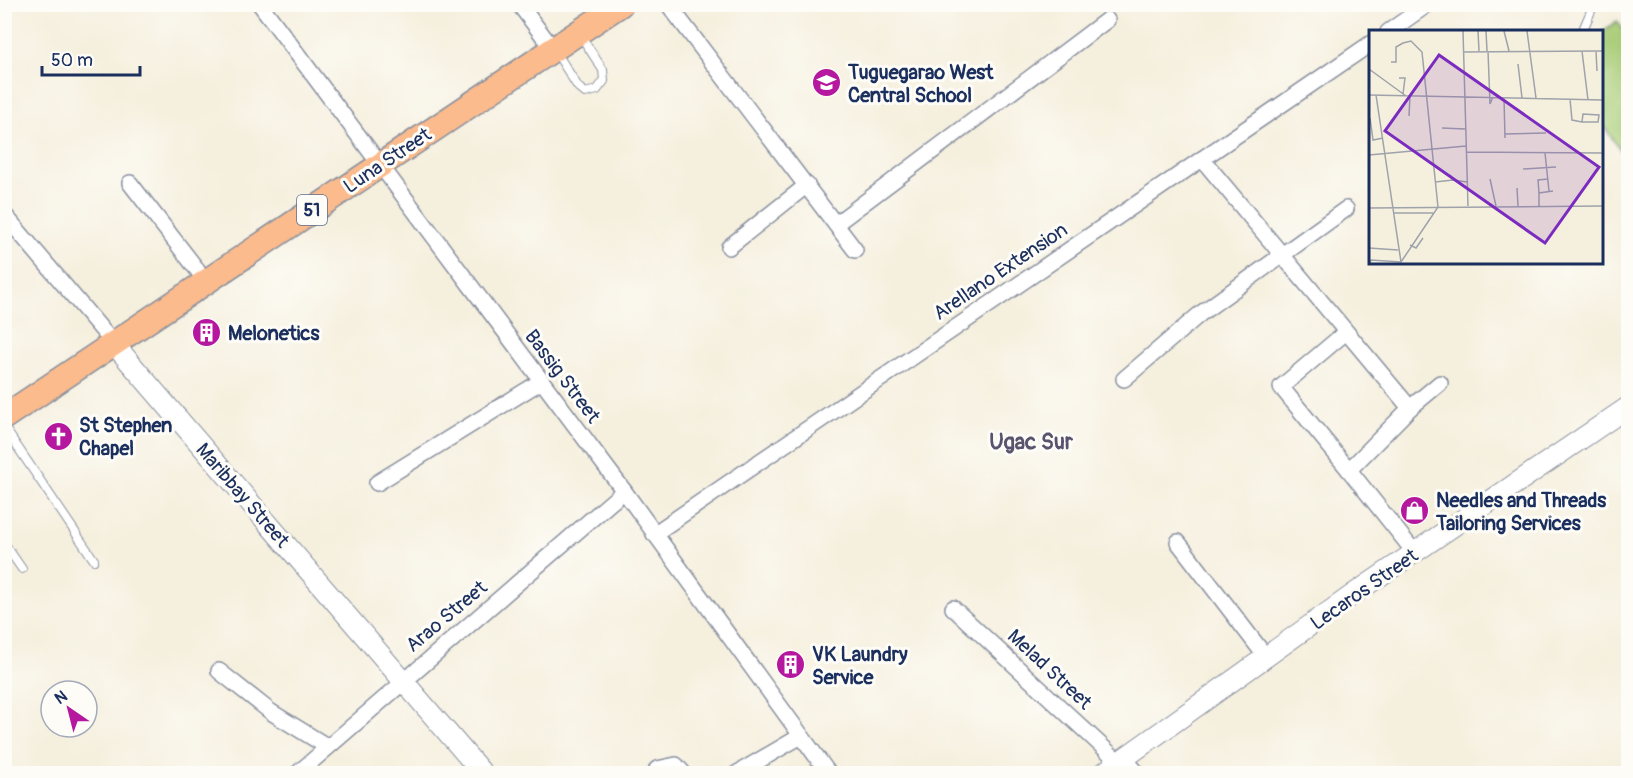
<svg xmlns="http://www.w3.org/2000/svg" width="1633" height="778" viewBox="0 0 1633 778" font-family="Pangolin,sans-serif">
	<rect width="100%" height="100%" fill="#fdfcf7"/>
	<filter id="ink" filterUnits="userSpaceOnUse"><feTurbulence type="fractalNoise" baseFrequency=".0167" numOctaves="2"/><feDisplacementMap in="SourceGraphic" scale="12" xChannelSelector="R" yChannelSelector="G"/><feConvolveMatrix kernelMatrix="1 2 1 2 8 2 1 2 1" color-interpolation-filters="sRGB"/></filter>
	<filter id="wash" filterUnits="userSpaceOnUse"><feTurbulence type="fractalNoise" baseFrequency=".008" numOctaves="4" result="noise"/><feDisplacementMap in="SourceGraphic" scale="24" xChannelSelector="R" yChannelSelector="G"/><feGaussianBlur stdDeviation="1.35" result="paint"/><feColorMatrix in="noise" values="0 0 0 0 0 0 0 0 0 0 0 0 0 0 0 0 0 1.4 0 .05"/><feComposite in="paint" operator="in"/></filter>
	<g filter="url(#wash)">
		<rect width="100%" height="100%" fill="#f5efdd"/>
		<path fill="#a7cc76" stroke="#617e6a" stroke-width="1.5" d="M1617,21L1628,37V146L1621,151L1602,124V32Z"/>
	</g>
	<g filter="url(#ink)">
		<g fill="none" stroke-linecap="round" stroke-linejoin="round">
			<defs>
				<g id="service">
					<path d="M1582,32L1594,4"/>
					<path d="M556,52L578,87L585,93L597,90L604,81L603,70L581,36"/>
					<path d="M4,427L94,560"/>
					<path d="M4,543L22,569"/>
				</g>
				<g id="minor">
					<path d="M260,4L624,491L829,774"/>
					<path d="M519,4L553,49"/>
					<path d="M668,4L855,250"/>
					<path d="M1388,32L1428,4"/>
					<path d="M1202,159L1410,408"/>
					<path d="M130,183L206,281"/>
					<path d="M4,214L114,344"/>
					<path d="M837,223L1107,20"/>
					<path d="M729,247L807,185"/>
					<path d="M1346,332L1281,387L1349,470"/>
					<path d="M1124,379L1200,314L1346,209"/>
					<path d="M377,483L540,382"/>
					<path d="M654,534L1370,44"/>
					<path d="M1178,542L1266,657"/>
					<path d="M1415,553L1349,470L1410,408L1440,383"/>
					<path d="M953,608L1119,762"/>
					<path d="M219,671L271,712L328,747"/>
					<path d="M1124,758L1138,774"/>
					<path d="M657,769L676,765L684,774"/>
					<path d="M297,774L624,491"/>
					<path d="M736,774L801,736"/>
				</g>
				<g id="tertiary">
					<path d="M114,344L483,774"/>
					<path d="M1102,774L1358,591L1628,407"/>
				</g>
				<path id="primary" d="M4,417L621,4"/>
			</defs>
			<use href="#service" stroke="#888f9e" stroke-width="10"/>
			<use href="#minor" stroke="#888f9e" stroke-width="18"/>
			<use href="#tertiary" stroke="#888f9e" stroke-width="22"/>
			<use href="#primary" stroke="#888f9e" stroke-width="27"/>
			<use href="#service" stroke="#fff" stroke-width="8"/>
			<use href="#minor" stroke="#fff" stroke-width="15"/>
			<use href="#tertiary" stroke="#fff" stroke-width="20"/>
			<use href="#primary" stroke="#fbbb8d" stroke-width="24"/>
		</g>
	</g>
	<defs>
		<symbol id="school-disc" viewBox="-11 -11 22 22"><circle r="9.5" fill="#b5179e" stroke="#fdfcf7"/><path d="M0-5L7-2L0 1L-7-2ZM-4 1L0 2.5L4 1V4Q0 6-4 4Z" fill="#fff"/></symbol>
		<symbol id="building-disc" viewBox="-11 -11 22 22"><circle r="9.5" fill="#b5179e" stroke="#fdfcf7"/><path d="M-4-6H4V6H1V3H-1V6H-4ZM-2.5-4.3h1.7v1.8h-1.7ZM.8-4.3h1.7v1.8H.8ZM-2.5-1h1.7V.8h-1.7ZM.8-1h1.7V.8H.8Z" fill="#fff"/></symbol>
		<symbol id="church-disc" viewBox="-11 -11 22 22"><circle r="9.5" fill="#b5179e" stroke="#fdfcf7"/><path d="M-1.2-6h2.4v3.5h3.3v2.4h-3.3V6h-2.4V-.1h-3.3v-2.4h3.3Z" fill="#fff"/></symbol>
		<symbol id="shop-disc" viewBox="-11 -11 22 22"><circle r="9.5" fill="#b5179e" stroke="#fdfcf7"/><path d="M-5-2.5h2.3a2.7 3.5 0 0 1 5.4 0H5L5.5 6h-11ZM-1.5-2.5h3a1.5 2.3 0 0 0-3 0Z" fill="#fff"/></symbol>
	</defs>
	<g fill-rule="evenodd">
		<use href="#school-disc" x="810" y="66" width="33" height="33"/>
		<use href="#building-disc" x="190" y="316" width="33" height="33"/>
		<use href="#church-disc" x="42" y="420" width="33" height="33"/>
		<use href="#shop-disc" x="1398" y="494" width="33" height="33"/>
		<use href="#building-disc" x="774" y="648" width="33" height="33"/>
	</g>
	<g text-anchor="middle" stroke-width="6" stroke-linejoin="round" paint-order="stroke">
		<rect fill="#fdfcf7" stroke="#5f6c8c" stroke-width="1.5" x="297" y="195" width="30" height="30" rx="4.5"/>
		<g font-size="18" font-weight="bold" fill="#1b2f5e">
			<text x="312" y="216">51</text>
		</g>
		<g font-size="20" font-weight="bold" fill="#1b2f5e" stroke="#fdfcf7" text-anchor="start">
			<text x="848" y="79">Tuguegarao West<tspan x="848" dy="23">Central School</tspan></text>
			<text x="228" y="340">Melonetics</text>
			<text x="79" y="432">St Stephen<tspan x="79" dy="23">Chapel</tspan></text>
			<text x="1436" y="507">Needles and Threads<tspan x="1436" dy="23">Tailoring Services</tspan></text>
			<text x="812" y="661">VK Laundry<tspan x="812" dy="23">Service</tspan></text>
		</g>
		<g font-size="20" fill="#1b2f5e" stroke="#fdfcf7">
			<text transform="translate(387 160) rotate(-34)" y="7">Luna Street</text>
			<text transform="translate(1000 271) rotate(-34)" y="7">Arellano Extension</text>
			<text transform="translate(563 376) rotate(53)" y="7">Bassig Street</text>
			<text transform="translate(243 495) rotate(49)" y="7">Maribbay Street</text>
			<text transform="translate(1364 589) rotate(-35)" y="7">Lecaros Street</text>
			<text transform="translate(446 616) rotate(-40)" y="7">Arao Street</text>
			<text transform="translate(1050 669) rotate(43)" y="7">Melad Street</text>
		</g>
		<g font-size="22" font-weight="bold" fill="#5a536e" stroke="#fdfcf7">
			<text x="1031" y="449">Ugac Sur</text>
		</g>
	</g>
	<g transform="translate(1369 30)">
		<rect width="234" height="234" fill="#f5efdd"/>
		<path fill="none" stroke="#9ea2aa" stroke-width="1.5" d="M94,1L99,176M109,1L110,21M117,1L118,21M135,1L140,21M158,1L167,68M119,21L121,74L124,67M213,21L219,70M227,21L228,41M94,22L234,21M22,32H27V17L34,13L42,11L53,22L69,177M149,34L153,68M0,39L37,66M30,48H36L34,64M0,65L234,70M7,65L32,232M135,68L136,108M201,69L203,90L213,92H229L230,85L214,84L213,92M40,86L41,66M1,88L4,110L14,108M73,98L96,99M136,104L177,103M97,122L234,123M176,123L180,161M0,125L97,116M154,139L187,137M81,145L84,150L98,152M121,149L127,176M66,152L84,150M148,158L149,176M170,163L169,150L179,149M170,176V163L184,161M0,178L234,176M25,183H64M41,215L47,218L54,208M0,218L29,220M32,232L69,177M1,233L2,230L32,232"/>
		<path fill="#7b2cbf" fill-opacity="0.15" stroke="#7b2cbf" stroke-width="3" d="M70,25L230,137L176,213L16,101Z"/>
		<rect width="234" height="234" fill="none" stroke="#1b2f5e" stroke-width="3"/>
	</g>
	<rect width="1633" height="778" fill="none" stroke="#fdfcf7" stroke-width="24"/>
	<g transform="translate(69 709) rotate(325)"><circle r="28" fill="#fdfcf7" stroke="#a3aaba" stroke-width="1.5"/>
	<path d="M0-4.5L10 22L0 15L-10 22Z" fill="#b5179e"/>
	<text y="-9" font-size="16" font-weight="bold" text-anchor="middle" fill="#1b2f5e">N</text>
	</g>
	<path d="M42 66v9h98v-9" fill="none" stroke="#1b2f5e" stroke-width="3"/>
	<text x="51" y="66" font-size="18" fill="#1b2f5e" stroke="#fdfcf7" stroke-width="4.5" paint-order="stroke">50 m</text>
</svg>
